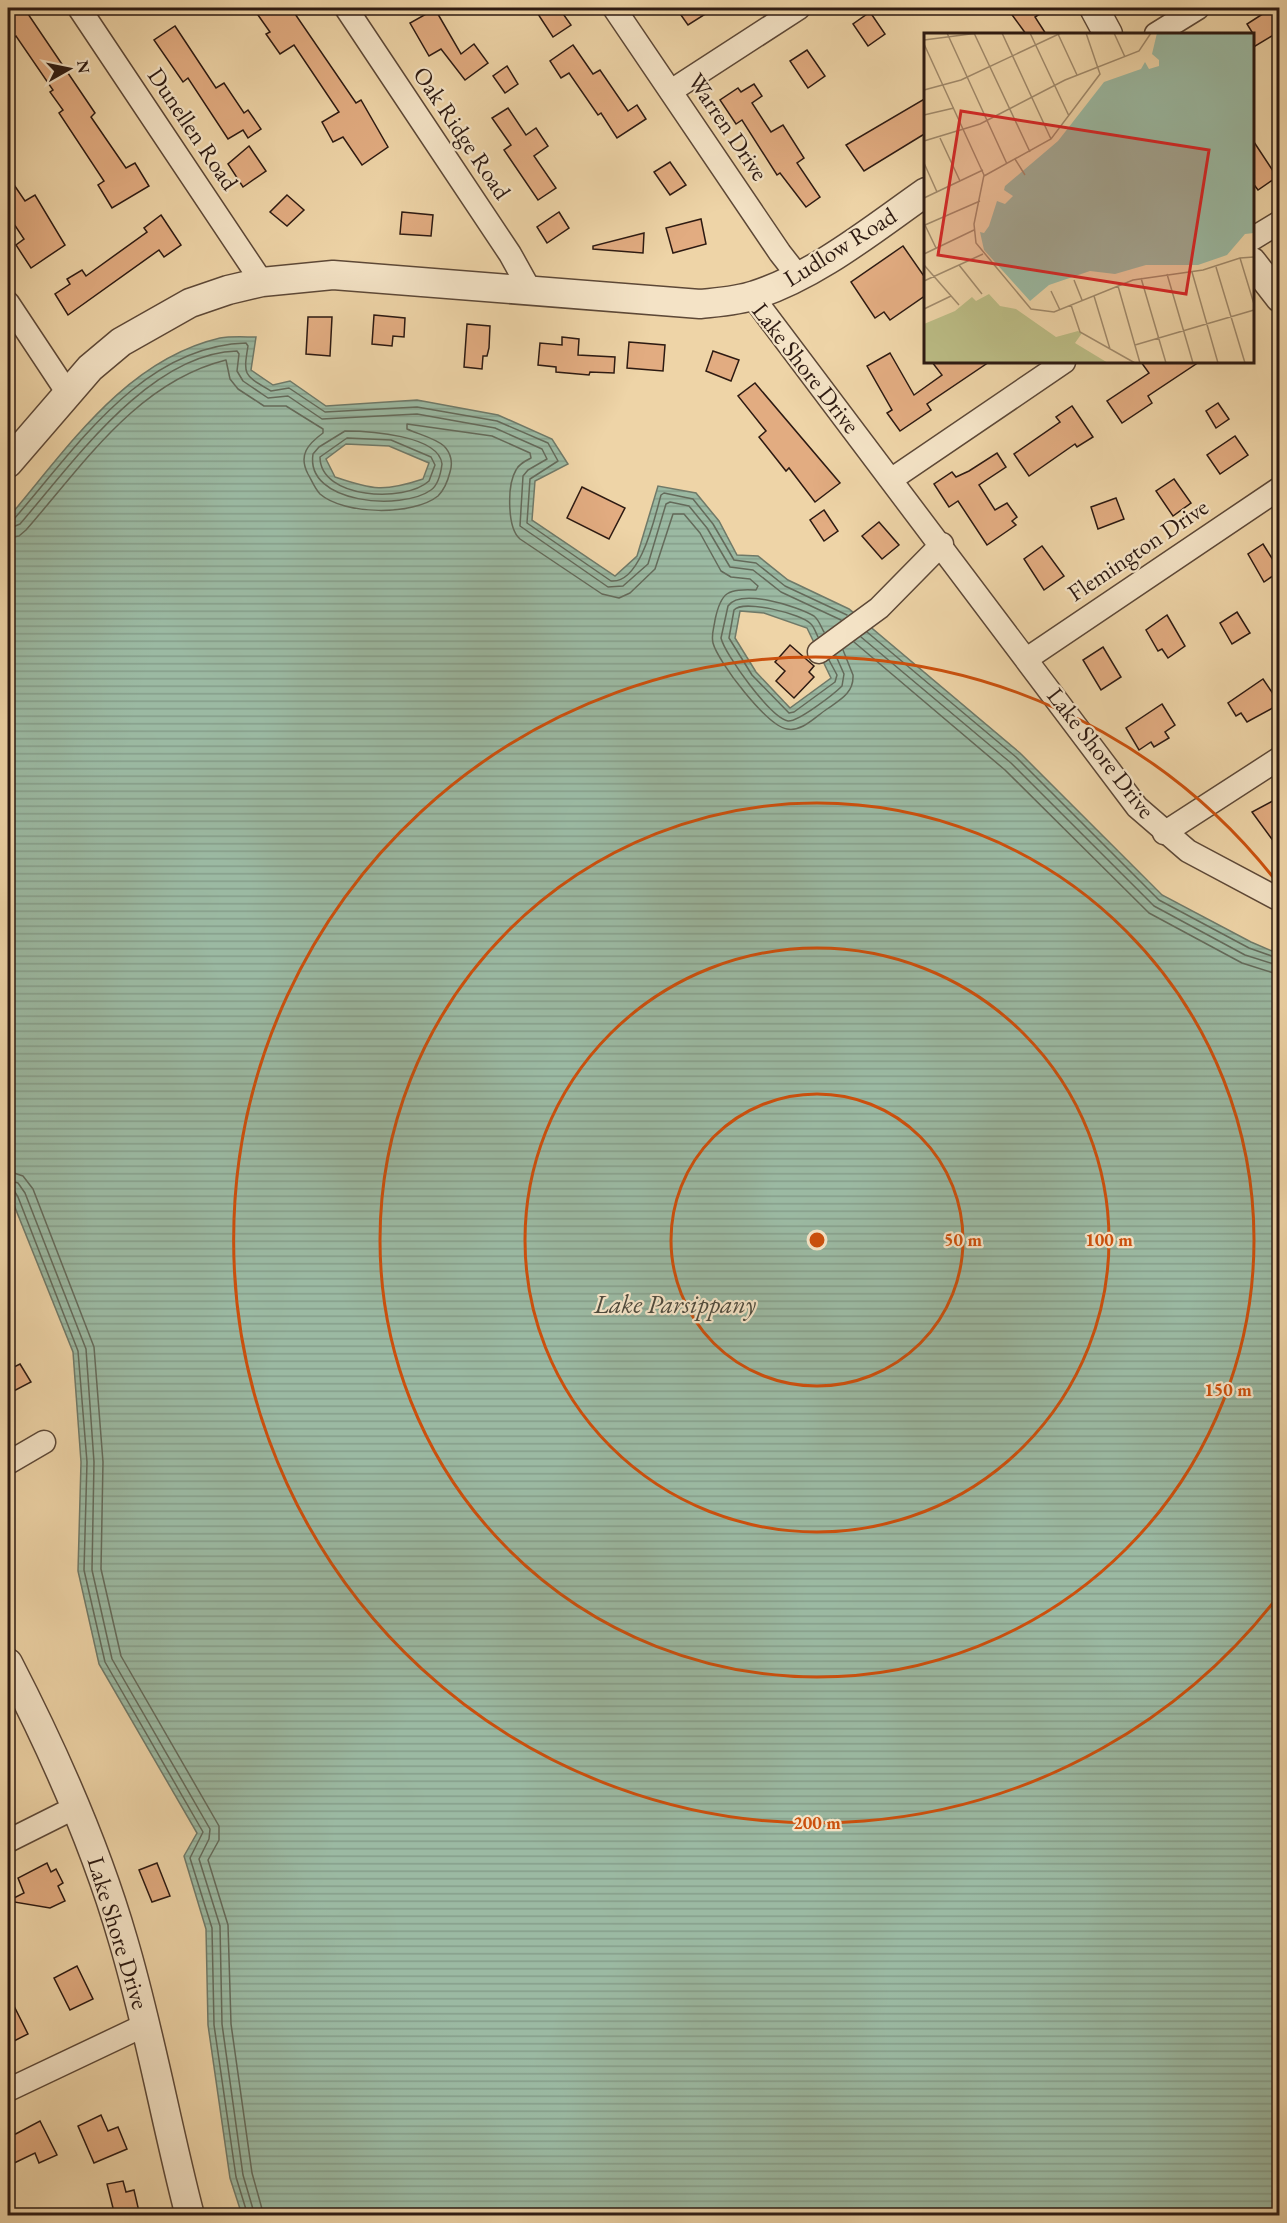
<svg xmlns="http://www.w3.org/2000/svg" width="1287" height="2223" viewBox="0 0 1287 2223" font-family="'EB Garamond',serif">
	<defs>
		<pattern id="water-rules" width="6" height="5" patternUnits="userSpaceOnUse" patternTransform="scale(1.5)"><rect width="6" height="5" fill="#9bb9a2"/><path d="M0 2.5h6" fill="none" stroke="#869e8a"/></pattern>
	</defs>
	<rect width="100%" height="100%" fill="#eed4a7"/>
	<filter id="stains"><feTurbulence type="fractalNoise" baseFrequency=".00333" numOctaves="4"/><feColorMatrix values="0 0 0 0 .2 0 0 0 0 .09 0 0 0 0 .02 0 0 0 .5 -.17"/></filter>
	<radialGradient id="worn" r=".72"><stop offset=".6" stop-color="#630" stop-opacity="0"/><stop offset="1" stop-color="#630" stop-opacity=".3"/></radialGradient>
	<path fill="url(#water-rules)" stroke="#6f7968" stroke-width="1.5" fill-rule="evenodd" d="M256,337L251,370L273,385L290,381L326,406L417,400L498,415L552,439L568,464L535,481L532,520L615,576L637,556L658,486L696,493L719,521L737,555L758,556L788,580L849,609L1020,753L1162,895L1251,942L1279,954V2215H242L230,2178L208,2025L206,1929L184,1856L197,1833L99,1664L78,1571L81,1462L73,1352L8,1190V518C67,449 125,360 220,338C231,336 245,337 256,337ZM346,444L389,446L429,463L423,479C384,492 373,490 335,477L326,459ZM740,611L764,613L807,628L831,678L790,708L756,672L735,638Z"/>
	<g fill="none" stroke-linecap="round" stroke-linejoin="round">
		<g stroke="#646a5a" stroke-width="1.5">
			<path d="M345,431C368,431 439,435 442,464C441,472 438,485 431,490C402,511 305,504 313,454L319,447Z"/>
			<path d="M347,438L391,440L431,457L435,465L429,481C405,503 320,499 320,457Z"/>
			<path d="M8,521L14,519C76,448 142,346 246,343L248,346C243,376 244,375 271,391L289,388L325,412L417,407L497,421L548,443L558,461L530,479L527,523L611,581C641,584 655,516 661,495L664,493L693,499L713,524L734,560L756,563L785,586L847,615"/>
			<path d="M8,529L20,524C72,464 149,353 237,351L239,354L237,371L243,381L268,398L288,396L322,419L417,414L495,428L542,449L547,459L528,470L523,476L520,526L608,587L623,586L648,564L666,504L670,502L689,506L707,528L730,567L753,570L781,592L841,620"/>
			<path d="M8,538L19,536L26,530C83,465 137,382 226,360L230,379L238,389L264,406H286L323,429V433C308,444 298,455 308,474C312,481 315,489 320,494C344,515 413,516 438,496C444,490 448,480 450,472C453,463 451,453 444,446C435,438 418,434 407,429V424L492,436L530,453L531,458C525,461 519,464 516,470C507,485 507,528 520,539L602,594L619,598L630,593L655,569L673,514H684L700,533L721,571L731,577L750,579L758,586L756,590C728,589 721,591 715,620C714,628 711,635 713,643C718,662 767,726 787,729C802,732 815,717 827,709C840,700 854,693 853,675L843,650"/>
			<path d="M824,632C821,627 819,620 814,616C797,606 740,588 728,606L721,638C725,655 771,718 788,721C798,722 834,694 842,686L844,674L836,656"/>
			<path d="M867,632L1016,757L1159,900L1249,948L1280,959"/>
			<path d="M818,637C816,633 814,627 811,624C802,614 743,599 734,610L729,638L752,675L789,713L794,712L835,682L837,675L829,660"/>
			<path d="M861,637L1011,763L1154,906L1245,955L1280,966"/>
			<path d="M854,642L1005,770L1149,913L1242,963L1280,975"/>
			<path d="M8,1171L23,1176L33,1189L94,1347L103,1462L101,1569L121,1656L219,1826V1840L208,1860L228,1925L231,2024L252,2173L264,2216"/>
			<path d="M8,1180L18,1183L25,1193L86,1349L94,1462L92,1570L112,1659L210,1829L209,1839L199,1859L220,1926L222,2024L243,2175L255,2216"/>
			<path d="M8,1188L13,1189L18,1197L78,1351L87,1462L84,1570L105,1662L203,1832L190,1858L212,1928L214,2025L236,2177L248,2216"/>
		</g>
	</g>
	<g fill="#e2ac81" stroke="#2d1a12" stroke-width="1.5">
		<path d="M8,8H24L95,113L91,117L126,168L135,163L149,186L112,208L98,185L104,181L59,113L63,110L50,92L53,90L16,36L8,42Z"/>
		<path d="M253,8H291L356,103L361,100L388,147L362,165L343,137L333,142L322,122L339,112L294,45L280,54L266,34L270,32Z"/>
		<path d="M534,8H559L571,25L553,37Z"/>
		<path d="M676,8H715L688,25Z"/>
		<path d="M1007,8H1049L1035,17L1046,34H1026Z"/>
		<path d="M1272,8L1280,19V31L1252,48V32L1247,24Z"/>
		<path d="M435,9L461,54L474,44L488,63L465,80L441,49L429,56L410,23Z"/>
		<path d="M870,12L885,34L868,46L853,24Z"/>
		<path d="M175,26L216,88L224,83L244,113L248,110L261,129L248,138L243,130L228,139L188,78L183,82L154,40Z"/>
		<path d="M573,45L593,74L600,70L628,111L637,105L646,119L617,138L601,113L598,115L569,73L561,78L550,61Z"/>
		<path d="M807,50L825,76L808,88L790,61Z"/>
		<path d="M507,66L518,84L505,93L493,76Z"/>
		<path d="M754,84L762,96L752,103L771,132L783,125L804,158L797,163L820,197L806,207L780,173L777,175L742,120L736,124L720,100L738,88L741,92Z"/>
		<path d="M926,98V133L864,171L846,145Z"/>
		<path d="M508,108L526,135L536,128L548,146L534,156L556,188L538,200L504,150L511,145L492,118Z"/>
		<path d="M1252,139L1277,177L1258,190L1252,182Z"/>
		<path d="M249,146L266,171L243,187L228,164Z"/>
		<path d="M670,162L686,185L670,195L654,172Z"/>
		<path d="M8,176L25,201L35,195L65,245L31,268L16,245L24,239L8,215Z"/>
		<path d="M287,195L304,210L287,226L270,212Z"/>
		<path d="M402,212L433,215L431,236L400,234Z"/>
		<path d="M559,212L569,228L547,243L537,227Z"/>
		<path d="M161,215L181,245L164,257L159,250L68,315L55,294L70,284L67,279L82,270L86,276L147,232L144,228Z"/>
		<path d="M701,219L706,244L673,253L666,228Z"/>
		<path d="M644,233L643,253L593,249V246Z"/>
		<path d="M903,246L926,279V295L890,320L884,312L875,318L851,282Z"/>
		<path d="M374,315L405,318L404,337L393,336L392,346L372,344Z"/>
		<path d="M308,317H332L330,356L306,354Z"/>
		<path d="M467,324L490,326L489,348L487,356H483L482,369L464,367Z"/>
		<path d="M562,337L579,339L578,355L615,357L614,373L590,372L589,375L556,372V367L538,365L540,343L562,345Z"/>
		<path d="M629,342L665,345L663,371L627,368Z"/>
		<path d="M713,351L739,360L731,381L706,371Z"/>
		<path d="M890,353L914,395L942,375L932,362H989L927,404L931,410L900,431L887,413L892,410L867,366Z"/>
		<path d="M1141,362H1199L1148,396L1152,403L1122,423L1107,401L1149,373Z"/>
		<path d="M755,383L840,483L815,502L789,468L786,471L759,437L766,431L738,396Z"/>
		<path d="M1218,403L1229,419L1216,428L1206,411Z"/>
		<path d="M1072,406L1093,437L1077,447L1075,444L1029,476L1014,454L1060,422L1056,417Z"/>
		<path d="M1235,436L1248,455L1220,474L1207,455Z"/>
		<path d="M997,453L1006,467L979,485L995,510L1007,503L1017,517L1012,521L1016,525L987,545L958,501L949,507L934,484L952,472L956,477L969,471Z"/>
		<path d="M1174,479L1191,503L1173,516L1156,491Z"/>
		<path d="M582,487L625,508L609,539L567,518Z"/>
		<path d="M1116,498L1124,519L1098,529L1091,507Z"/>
		<path d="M824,510L838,531L824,541L810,520Z"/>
		<path d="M879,522L899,545L882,559L862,536Z"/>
		<path d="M1263,544L1280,571L1264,582L1248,554Z"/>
		<path d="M1042,546L1064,576L1044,590L1024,559Z"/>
		<path d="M1237,612L1250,633L1232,644L1220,623Z"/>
		<path d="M1167,615L1185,646L1168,658L1162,649L1158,651L1146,630Z"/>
		<path d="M790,645L814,666L809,672L814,677L794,698L776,681L785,671L775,662Z"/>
		<path d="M1103,647L1121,677L1101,690L1083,660Z"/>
		<path d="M1263,679L1280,704L1247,722L1241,713L1236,716L1228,703Z"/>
		<path d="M1162,704L1175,725L1165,732L1169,738L1154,747L1151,742L1139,750L1126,728Z"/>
		<path d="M1280,797V850L1252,812Z"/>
		<path d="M20,1364L31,1382L8,1394V1370Z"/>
		<path d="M47,1863L51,1872L56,1869L63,1883L58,1886L65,1901L50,1908L8,1901L24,1893L18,1878Z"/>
		<path d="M157,1863L170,1896L152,1902L139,1870Z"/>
		<path d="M77,1966L93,1999L70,2010L54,1978Z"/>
		<path d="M8,1994L28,2034L8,2044Z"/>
		<path d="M101,2115L108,2131L118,2127L127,2149L94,2163L78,2126Z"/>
		<path d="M40,2121L57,2155L39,2163L35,2153L8,2166V2138Z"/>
		<path d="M123,2181L126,2192L134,2190L140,2216H115L107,2184Z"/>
	</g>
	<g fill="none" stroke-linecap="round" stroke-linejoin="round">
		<defs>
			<g id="minor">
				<path d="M79,8L262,282"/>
				<path d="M346,8L510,254L530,290"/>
				<path d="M614,8L780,253L798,276"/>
				<path d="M1156,34L1198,8"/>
				<path d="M671,91L799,8"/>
				<path d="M1252,239L1280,222"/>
				<path d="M752,296L1137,807L1188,851L1280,900"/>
				<path d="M8,303L67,392"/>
				<path d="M892,479L1064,362"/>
				<path d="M819,652L879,608L942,544"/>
				<path d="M1028,658L1280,488"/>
				<path d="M1164,833L1280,758"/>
				<path d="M8,1463L44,1442"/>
				<path d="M8,1841L76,1807"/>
				<path d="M8,2090L145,2025"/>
			</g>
			<g id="tertiary">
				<path d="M1094,8L1108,34"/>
				<path d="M1252,262L1280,298"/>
				<path d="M8,463L90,368L121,342L190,303L228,290L262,282L333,275L700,304C719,302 738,301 755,295C817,275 873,229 926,192"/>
				<path d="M8,1663C54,1752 95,1843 123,1940C150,2031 166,2124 190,2216"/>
			</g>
		</defs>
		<use href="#minor" stroke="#5d4837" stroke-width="25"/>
		<use href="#tertiary" stroke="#5d4837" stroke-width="31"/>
		<use href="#minor" stroke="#f4e3c6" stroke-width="22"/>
		<use href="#tertiary" stroke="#f4e3c6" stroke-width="28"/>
	</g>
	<g fill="none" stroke="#cc500d" stroke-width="3">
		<circle cx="817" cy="1240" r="146"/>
		<circle cx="817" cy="1240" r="292"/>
		<circle cx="817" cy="1240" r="437"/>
		<path d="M1276 1599A583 583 0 1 1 1276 881"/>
	</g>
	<g text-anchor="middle" stroke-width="4.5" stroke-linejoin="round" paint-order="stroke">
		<g font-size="24" fill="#2d1a12" stroke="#f4e3c6">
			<text transform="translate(728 127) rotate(56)" y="8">Warren Drive</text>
			<text transform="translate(193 129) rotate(56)" y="8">Dunellen Road</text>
			<text transform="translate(462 133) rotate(56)" y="8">Oak Ridge Road</text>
			<text transform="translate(840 247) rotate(-32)" y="8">Ludlow Road</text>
			<text transform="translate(806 368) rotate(52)" y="8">Lake Shore Drive</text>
			<text transform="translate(1138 550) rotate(-34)" y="8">Flemington Drive</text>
			<text transform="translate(1101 753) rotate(52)" y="8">Lake Shore Drive</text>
			<text transform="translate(118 1933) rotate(73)" y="8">Lake Shore Drive</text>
		</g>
		<g font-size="26" font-style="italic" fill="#4e4a3d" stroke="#f4e3c6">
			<text x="675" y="1313">Lake Parsippany</text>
		</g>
	</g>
	<g transform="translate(924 33)">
		<rect width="330" height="330" fill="#eed4a7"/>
		<path d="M65,261L76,273L92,276L132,304L154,298L158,300L151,310L184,330H0V291L31,278L48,264L52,268Z" fill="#bbbc85"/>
		<path d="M233,0H330V200L321,201L303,222L274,232H222L191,241L166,238L125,252L106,268L60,217L56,199L60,200L65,193L73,168L81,171L89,163L80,157L81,153L134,108L180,49L217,36L221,29L225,36L235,33V27L228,21Z" fill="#9bb9a2"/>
		<path fill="none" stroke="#a18a6b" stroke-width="1.5" d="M23,0L83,131M50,0L106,119M78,0L127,106M106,0L145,83M190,0L201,24M134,1L153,42M0,7L54,0M0,11L60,142L50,191L52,210L107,276L130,279L209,247L279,237L316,225L330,224M0,57L37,47L137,0M0,82L30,75M16,105L36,148M0,108L56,91L141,47L215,18L227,0M91,126L101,142M0,130L13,159M60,143L127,106L176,41L162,0M0,165L59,137M0,190L12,215M1,192L56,168M0,221L50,197M316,225L330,271M0,232L35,272M35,232L58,261M292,234L321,330M268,239L294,330M243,241L269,330M217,245L242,330M150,247L158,267M0,248L59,221M194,253L216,330M127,258L136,277M170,263L186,316M147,272L156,299L211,330M0,276L27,263M211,312L330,277"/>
		<path fill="#d62828" fill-opacity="0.15" stroke="#d62828" stroke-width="3" d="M37,78L285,117L262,261L14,222Z"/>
		<rect width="330" height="330" fill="none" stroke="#2d1a12" stroke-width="3"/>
	</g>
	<circle cx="817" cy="1240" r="9" fill="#cc500d" stroke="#f4e3c6" stroke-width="3"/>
	<g font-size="18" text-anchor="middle" font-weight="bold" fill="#cc500d" stroke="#f4e3c6" stroke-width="4.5" stroke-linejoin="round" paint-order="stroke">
		<text x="963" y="1246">50 m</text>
		<text x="1109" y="1246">100 m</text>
		<text x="1228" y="1396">150 m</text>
		<text x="817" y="1829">200 m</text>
	</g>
	<rect width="1287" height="2223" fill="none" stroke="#eed4a7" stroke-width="30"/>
	<rect x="9" y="9" width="1269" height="2205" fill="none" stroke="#2d1a12" stroke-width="3"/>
	<rect x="15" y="15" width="1257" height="2193" fill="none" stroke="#2d1a12" stroke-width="1.5"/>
	<g transform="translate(69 69) rotate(81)" stroke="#f4e3c6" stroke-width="4.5" paint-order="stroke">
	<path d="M0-4.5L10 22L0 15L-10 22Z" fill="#2d1a12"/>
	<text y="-9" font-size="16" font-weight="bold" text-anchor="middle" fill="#2d1a12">N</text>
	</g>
	<rect width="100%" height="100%" filter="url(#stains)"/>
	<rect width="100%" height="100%" fill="url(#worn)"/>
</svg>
